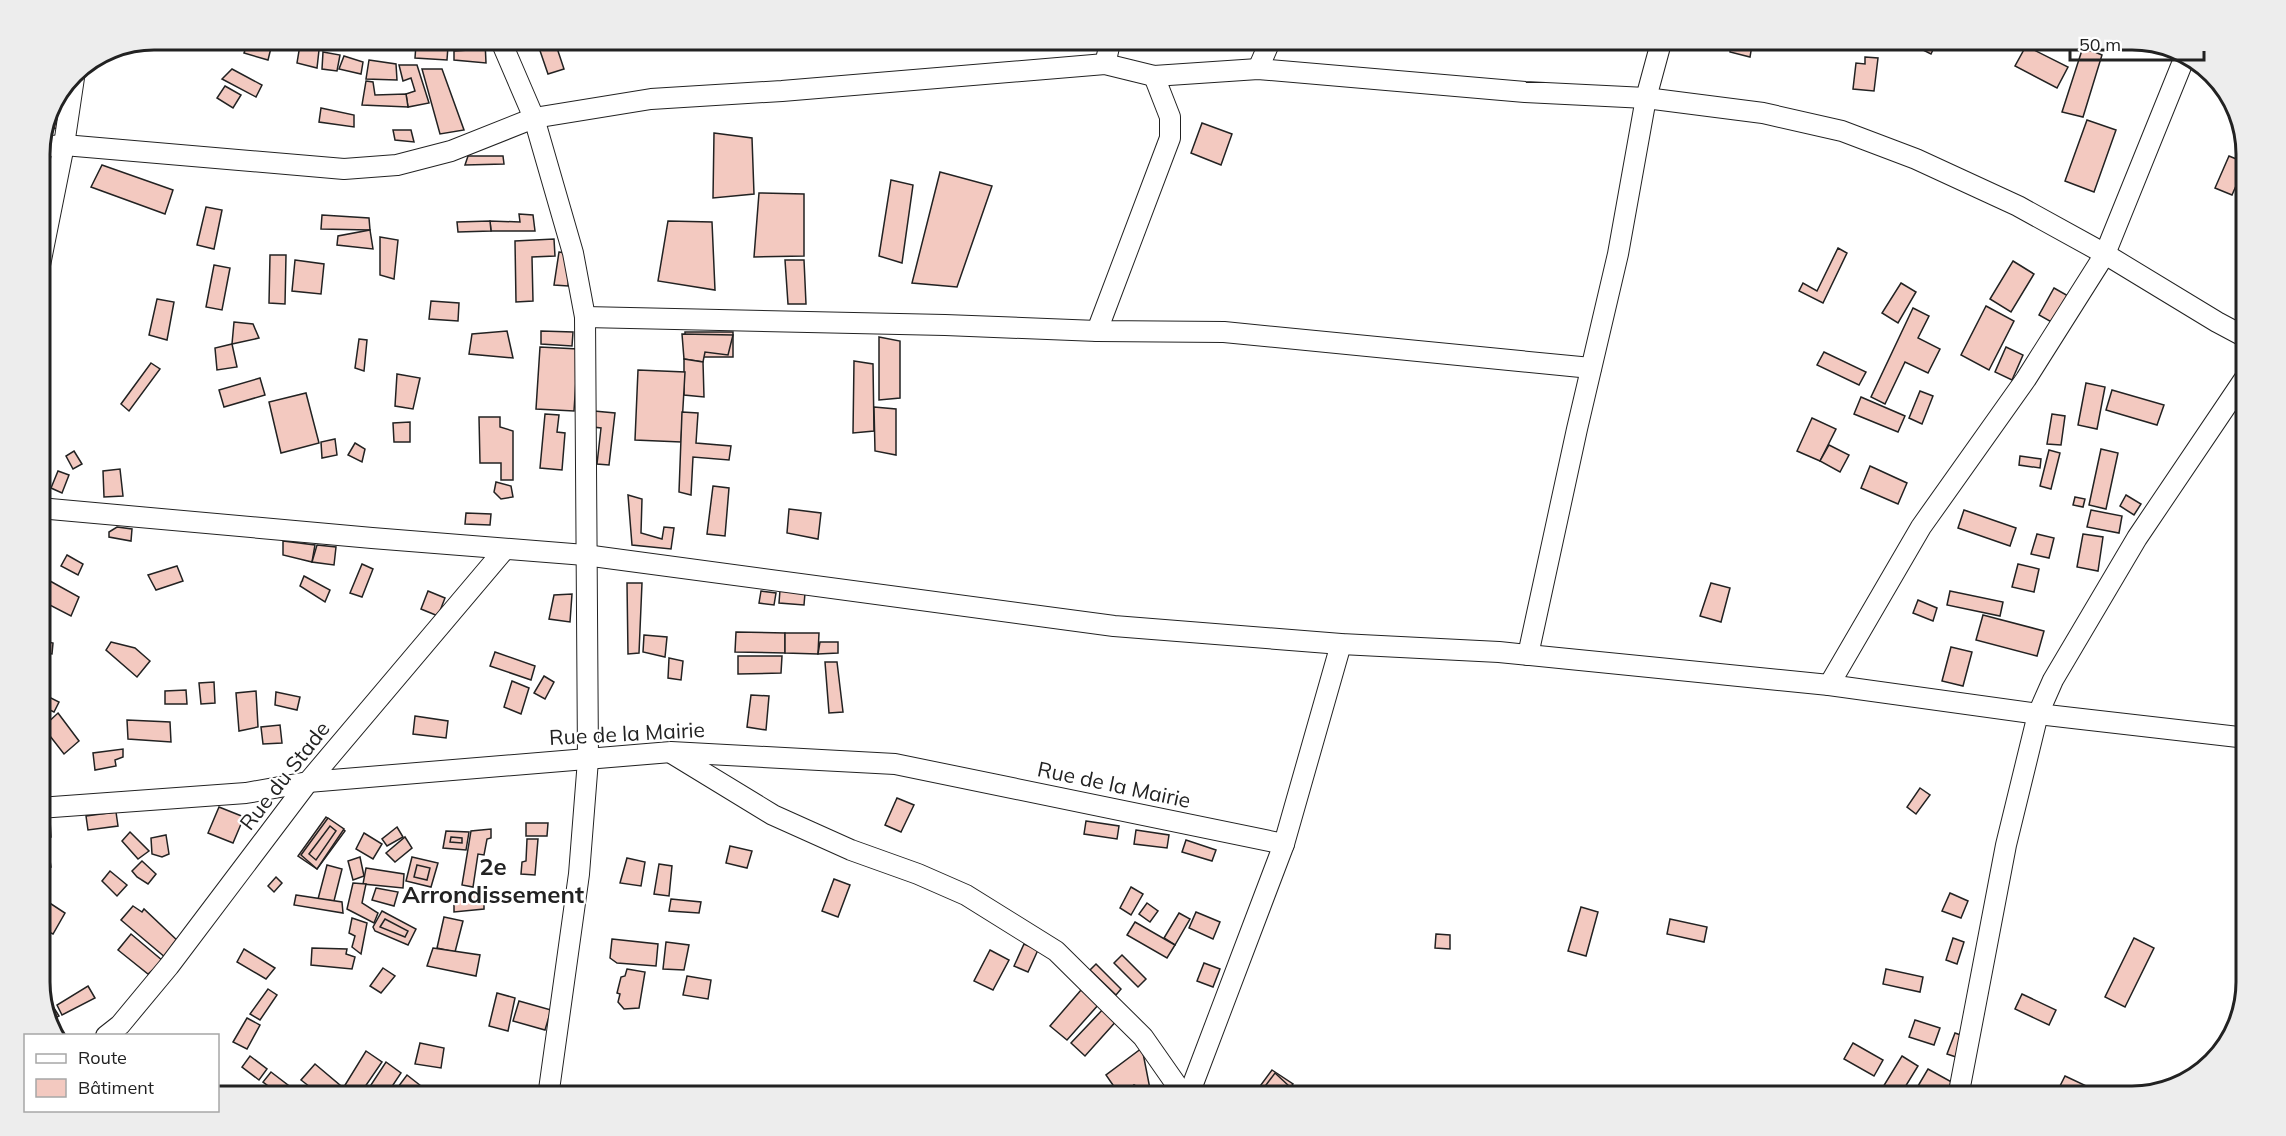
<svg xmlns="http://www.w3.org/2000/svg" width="2286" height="1136" viewBox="0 0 2286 1136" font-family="Mulish,sans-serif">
	<rect width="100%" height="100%" fill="#fff"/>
	<g fill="#f3c9c0" stroke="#222" stroke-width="1.5">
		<path d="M153,39H163V45L129,51L127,44Z"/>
		<path d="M323,39H337L336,46L323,42Z"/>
		<path d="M464,39L485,41L486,63L454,60V51L468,50Z"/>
		<path d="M536,39H554L564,69L548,74Z"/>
		<path d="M706,39H721V45L706,41Z"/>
		<path d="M1732,39H1753L1750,57L1730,52Z"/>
		<path d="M1901,39H1938L1931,54Z"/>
		<path d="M248,41L271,48L268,60L244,53Z"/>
		<path d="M416,44L448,46L447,60L415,58Z"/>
		<path d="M300,45L319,50L317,68L297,63Z"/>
		<path d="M2026,46L2068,67L2057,88L2015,66Z"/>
		<path d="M2083,47L2102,55L2083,117L2062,112Z"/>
		<path d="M323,52L340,55L337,71L322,69Z"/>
		<path d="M344,56L363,62L361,74L339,69Z"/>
		<path d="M1865,57L1878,58L1874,91L1853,89L1856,63L1865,64Z"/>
		<path d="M369,60L396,64L397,80L366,79Z"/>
		<path d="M399,65H417L429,103L408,107L406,94L415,91L411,78L403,81Z"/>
		<path d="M232,69L262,85L256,97L222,79Z"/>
		<path d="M422,69H442L464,130L440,134Z"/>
		<path d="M366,81L373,82L375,95L406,94L408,107L362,105Z"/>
		<path d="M225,86L241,95L233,108L217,98Z"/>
		<path d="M321,108L354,115V127L319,122Z"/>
		<path d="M54,112L57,128L47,130Z"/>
		<path d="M2087,120L2116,130L2094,192L2065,181Z"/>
		<path d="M1202,123L1232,134L1221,165L1191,153Z"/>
		<path d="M393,130H411L414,142L395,140Z"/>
		<path d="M714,133L752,138L754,194L713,198Z"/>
		<path d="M468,156H503L504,164L465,165Z"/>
		<path d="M2229,156L2246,163L2232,195L2215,188Z"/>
		<path d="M102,165L173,190L165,214L91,187Z"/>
		<path d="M940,172L992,186L957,287L912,283Z"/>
		<path d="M891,180L913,185L902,263L879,256Z"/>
		<path d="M759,193L804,194V256L754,257Z"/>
		<path d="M206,207L222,210L214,249L197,245Z"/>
		<path d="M519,214L533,215L535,231H491L490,221L520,222Z"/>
		<path d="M322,215L369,218L370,230L321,229Z"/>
		<path d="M490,221L491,231L458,232L457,222Z"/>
		<path d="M668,221L712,222L715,290L658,281Z"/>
		<path d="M370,230L373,249L337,245L338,236Z"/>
		<path d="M380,237L398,240L394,279L380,275Z"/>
		<path d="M554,239L555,256L532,257L533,301L516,302L515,241Z"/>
		<path d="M1838,248L1847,253L1823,303L1799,291L1803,283L1817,291Z"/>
		<path d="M559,252L571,254L568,286L554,285Z"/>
		<path d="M270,255H286L285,304L269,303Z"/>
		<path d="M295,260L324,264L321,294L292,291Z"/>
		<path d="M785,260H804L806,304H788Z"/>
		<path d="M2013,261L2034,274L2011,312L1990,299Z"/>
		<path d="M214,265L230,268L222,310L206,307Z"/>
		<path d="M1901,283L1916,292L1898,323L1882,313Z"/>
		<path d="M2054,288L2070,297L2055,324L2039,315Z"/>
		<path d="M157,299L174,302L167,340L149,335Z"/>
		<path d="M431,301L459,303L458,321L429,319Z"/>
		<path d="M1986,306L2014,321L1989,370L1961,355Z"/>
		<path d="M1913,308L1929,316L1918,338L1940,349L1928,373L1905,362L1885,404L1871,397Z"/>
		<path d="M234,322L253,324L259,338L232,344Z"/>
		<path d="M507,331L513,358L469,354L472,334Z"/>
		<path d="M541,331L573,332L572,346L541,344Z"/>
		<rect x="685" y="332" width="48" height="25"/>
		<path d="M682,334L733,335L728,355L705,352L703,362L684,359Z"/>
		<path d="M879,337L900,341V398L879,400Z"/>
		<path d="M359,339L367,340L364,371L355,368Z"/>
		<path d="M232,344L237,367L217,370L215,348Z"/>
		<path d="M540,347L578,349L574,411L536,409Z"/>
		<path d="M2006,347L2023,355L2012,380L1995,372Z"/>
		<path d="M1824,352L1866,372L1859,385L1817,365Z"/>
		<path d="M684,359L703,362L704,397L684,395Z"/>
		<path d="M854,361L873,364L874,431L853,433Z"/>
		<path d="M151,363L160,369L129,411L121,404Z"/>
		<path d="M638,370L685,372L681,442L635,440Z"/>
		<path d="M397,374L420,378L413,409L395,406Z"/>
		<path d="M260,378L265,395L224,407L219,390Z"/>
		<path d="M2086,383L2105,387L2097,429L2078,425Z"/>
		<path d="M2112,390L2164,405L2157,425L2106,410Z"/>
		<path d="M1920,391L1933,396L1922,424L1909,418Z"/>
		<path d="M306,393L319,443L281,453L269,402Z"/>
		<path d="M1861,397L1905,416L1898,432L1854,414Z"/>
		<path d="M874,407L896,409V455L875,451Z"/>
		<path d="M594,411L615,413L609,465L597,464L601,428L593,427Z"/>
		<path d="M682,412L698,413L696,443L731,446L729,460L693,457L691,495L679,492Z"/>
		<path d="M545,414L559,415L557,432L565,433L562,470L540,468Z"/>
		<path d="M2052,414L2065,416L2061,445L2047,444Z"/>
		<path d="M479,417H500V427L513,431V480H501V463H480Z"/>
		<path d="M1812,418L1836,429L1820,461L1797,451Z"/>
		<path d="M410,422V442H394L393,423Z"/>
		<path d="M335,439L337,455L322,458L321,442Z"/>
		<path d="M355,443L365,449L362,462L348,455Z"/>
		<path d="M1829,445L1849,455L1840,472L1820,461Z"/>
		<path d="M2101,449L2118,453L2106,509L2089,505Z"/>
		<path d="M2049,450L2060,453L2051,489L2040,486Z"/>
		<path d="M74,451L82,464L73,469L66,456Z"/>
		<path d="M2020,456L2041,459L2040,468L2019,465Z"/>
		<path d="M1870,466L1907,483L1898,504L1861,488Z"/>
		<path d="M120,469L123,496L104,497L103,471Z"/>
		<path d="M58,471L69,475L62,493L51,488Z"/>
		<path d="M496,482L511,486L513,497L501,499L494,492Z"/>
		<path d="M713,486L729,488L725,536L707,534Z"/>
		<path d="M628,495L642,499L641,533L662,539L664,527L674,528L671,549L632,545Z"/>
		<path d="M2126,495L2141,504L2134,515L2120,506Z"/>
		<path d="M2075,497L2085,499L2083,507L2073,505Z"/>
		<path d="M789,509L821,513L818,539L787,533Z"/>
		<path d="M1964,510L2016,528L2010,546L1958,528Z"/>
		<path d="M2091,510L2122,516L2119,533L2087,527Z"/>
		<path d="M466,513L491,514L490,525L465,524Z"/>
		<rect x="39" y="515" width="9" height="19"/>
		<path d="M117,527L132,529L131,541L109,537V532Z"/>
		<path d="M2037,534L2054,538L2049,558L2031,554Z"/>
		<path d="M2083,534L2103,537L2098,571L2077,567Z"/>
		<path d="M283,541L315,545L312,562L283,555Z"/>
		<path d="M317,545L336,547L334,565L312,562Z"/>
		<path d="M67,555L83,564L78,575L61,566Z"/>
		<path d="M39,563L48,579L39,584Z"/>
		<path d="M362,564L373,569L362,597L350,593Z"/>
		<path d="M2018,564L2039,569L2034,592L2012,587Z"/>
		<path d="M177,566L183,581L156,590L148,575Z"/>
		<path d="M304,576L330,590L325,602L300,586Z"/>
		<path d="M50,581L79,597L71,616L40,600Z"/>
		<path d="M627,583H642L639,653L628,654Z"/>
		<path d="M1711,583L1730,588L1721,622L1700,616Z"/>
		<path d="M780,590L805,593L804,605L779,603Z"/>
		<path d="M428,591L445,598L438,616L421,609Z"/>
		<path d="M761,591L776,593L774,605L759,603Z"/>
		<path d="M1950,591L2003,602L2000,616L1947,605Z"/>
		<path d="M572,594L570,622L549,619L554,595Z"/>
		<path d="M1918,600L1937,608L1933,621L1913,613Z"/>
		<path d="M1983,615L2044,631L2037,656L1976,640Z"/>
		<path d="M736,632L785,633V653L735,652Z"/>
		<path d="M785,633H819L818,654L785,653Z"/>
		<path d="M644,635L667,637L665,657L643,652Z"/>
		<path d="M39,640L53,643L52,654L39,652Z"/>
		<path d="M111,642L135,648L150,661L137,677L106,650Z"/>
		<path d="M820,642H838V653L818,654Z"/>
		<path d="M1951,647L1972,652L1963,686L1942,681Z"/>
		<path d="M495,652L535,666L531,680L490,666Z"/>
		<path d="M738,656H782L781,673L738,674Z"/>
		<path d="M669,658L683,661L681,680L668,678Z"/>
		<path d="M825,662H837L843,712L829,713Z"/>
		<path d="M544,676L554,682L545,699L534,693Z"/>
		<path d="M512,681L529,688L521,714L504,707Z"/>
		<path d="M214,682L215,703L201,704L199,683Z"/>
		<path d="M186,690L187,704H165V691Z"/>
		<path d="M256,691L258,727L239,731L236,693Z"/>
		<path d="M39,692L59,702L54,712L39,705Z"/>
		<path d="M276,692L300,697L297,710L275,705Z"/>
		<path d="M751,695L769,696L766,730L747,727Z"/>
		<path d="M58,713L79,741L64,754L43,727Z"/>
		<path d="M415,716L448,721L446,738L413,734Z"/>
		<path d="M127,720L170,722L171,742L128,739Z"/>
		<path d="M280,725L282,743L263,744L261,727Z"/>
		<path d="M123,749V757L115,760L116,766L95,770L93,753Z"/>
		<path d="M1920,788L1930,795L1916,814L1907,807Z"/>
		<path d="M897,798L914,805L901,832L885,825Z"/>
		<path d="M219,807L244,817L233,843L208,833Z"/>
		<path d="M116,812L118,826L88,830L86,816Z"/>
		<path d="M326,817L345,831L317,869L298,856Z"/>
		<path d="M328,818L344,829L317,869L301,855Z"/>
		<path d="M39,820H50L51,837H39Z"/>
		<path d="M1086,821L1119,826L1117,839L1084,834Z"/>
		<path d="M526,823H548L547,836H526Z"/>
		<path d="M330,826L336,831L316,860L309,854Z"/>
		<path d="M397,827L403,837L387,846L382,839Z"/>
		<path d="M491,829V838L487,839L484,855L478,854L473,887L462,885L471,831Z"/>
		<path d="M1136,830L1169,835L1167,848L1134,844Z"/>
		<path d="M446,831L469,832L466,850L443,848Z"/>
		<path d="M130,832L149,851L138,859L122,841Z"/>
		<path d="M364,833L382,844L373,859L356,849Z"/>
		<path d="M166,835L169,854L162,857L152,854L151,838Z"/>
		<path d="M405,837L412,848L395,862L386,853Z"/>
		<path d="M451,837L462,838V843L450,842Z"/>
		<path d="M527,839H538L535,875L521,874L522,862L526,861Z"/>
		<path d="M1186,840L1216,850L1212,861L1182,852Z"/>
		<path d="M39,841H47L51,867H39Z"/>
		<path d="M730,846L752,851L747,868L726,863Z"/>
		<path d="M360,857L364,876L353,880L348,861Z"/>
		<path d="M412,857L438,863L431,887L406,881Z"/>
		<path d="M627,858L645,862L641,886L620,883Z"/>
		<path d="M142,861L156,874L148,884L137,877L132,871Z"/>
		<path d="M659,864L672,866L669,896L654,894Z"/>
		<path d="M327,865L342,869L334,901L318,899Z"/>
		<path d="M417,865L430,868L427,880L414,877Z"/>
		<path d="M366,868L404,874L403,888L363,884Z"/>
		<path d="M110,871L127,885L117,896L102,881Z"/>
		<path d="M276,877L282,883L274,892L268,886Z"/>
		<path d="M834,879L850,885L838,917L822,911Z"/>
		<path d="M353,883L366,884L362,903L378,913L374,923L347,909Z"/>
		<path d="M1131,887L1143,894L1131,915L1120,908Z"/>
		<path d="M376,888L398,892L394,906L372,900Z"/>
		<path d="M484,893V909L454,912V895Z"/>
		<path d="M1950,893L1968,901L1961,918L1942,911Z"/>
		<path d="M296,895L342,902L343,913L294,905Z"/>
		<path d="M39,896L65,913L53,934L39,927L43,918L39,915Z"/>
		<path d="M671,899L701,902L699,913L669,911Z"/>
		<path d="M1147,903L1158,911L1150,922L1139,914Z"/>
		<path d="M133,906L142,912L144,909L180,943L166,958L121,920Z"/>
		<path d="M1581,907L1598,912L1586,956L1568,951Z"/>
		<path d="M382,911L416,929L408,945L375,931L373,927Z"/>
		<path d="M1196,912L1220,922L1213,939L1189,928Z"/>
		<path d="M1179,913L1190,919L1175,945L1164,938Z"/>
		<path d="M444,917L463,921L455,952L437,948Z"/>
		<path d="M352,918L367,923L361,954L352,947L355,936L349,933Z"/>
		<path d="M385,919L408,931L405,937L380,927Z"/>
		<path d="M1670,919L1707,927L1704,942L1667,934Z"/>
		<path d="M1135,922L1175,945L1167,958L1127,935Z"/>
		<path d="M131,934L163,961L148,974L118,950Z"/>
		<path d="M1436,934L1450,935V949L1435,948Z"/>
		<path d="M1953,938L1964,942L1957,964L1946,960Z"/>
		<path d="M2134,938L2154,948L2125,1007L2105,997Z"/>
		<path d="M612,939L658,944L656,966L617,963L610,958Z"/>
		<path d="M666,942L689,945L684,970L663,969Z"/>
		<path d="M1024,944L1038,950L1028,972L1014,966Z"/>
		<path d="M312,948L347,949L346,954L355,957L352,969L311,965Z"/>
		<path d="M433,948L480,955L476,976L427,966Z"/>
		<path d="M244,949L275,968L266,979L237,962Z"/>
		<path d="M990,950L1009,960L993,990L974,981Z"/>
		<path d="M1122,955L1146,979L1138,987L1114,963Z"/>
		<path d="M1204,963L1220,969L1213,987L1197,981Z"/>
		<path d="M1096,964L1121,989L1116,995L1090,970Z"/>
		<path d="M383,968L395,976L381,993L370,986Z"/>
		<path d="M627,969L645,972L639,1008L624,1009L618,1002L620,994L617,993L621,977L625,976Z"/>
		<path d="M1886,969L1923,977L1920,992L1883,984Z"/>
		<path d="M687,976L711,980L708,999L683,995Z"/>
		<path d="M88,986L95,998L62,1015L57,1005Z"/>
		<path d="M41,987L59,1016L50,1021L39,991Z"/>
		<path d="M268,989L277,995L260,1020L250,1014Z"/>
		<path d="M1081,990L1099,1004L1067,1040L1050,1026Z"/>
		<path d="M497,993L515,998L508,1031L489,1026Z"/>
		<path d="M2022,994L2056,1010L2049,1025L2015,1009Z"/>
		<path d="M519,1001L551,1010L545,1030L513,1021Z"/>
		<path d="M1106,1006L1119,1018L1085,1056L1071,1043Z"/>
		<path d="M247,1018L260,1025L247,1049L233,1042Z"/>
		<path d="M1915,1020L1940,1028L1934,1045L1909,1037Z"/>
		<path d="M1955,1033L1966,1037L1959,1058L1947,1054Z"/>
		<path d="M420,1043L444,1048L441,1068L415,1064Z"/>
		<path d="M1853,1043L1883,1060L1874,1076L1844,1059Z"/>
		<path d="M1142,1048L1150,1089L1156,1088L1158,1097H1148L1147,1092L1134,1085L1118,1097H1097L1113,1085L1106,1075Z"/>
		<path d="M366,1051L382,1062L358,1097H355L342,1090Z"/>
		<path d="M250,1056L267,1069L259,1080L242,1067Z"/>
		<path d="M1902,1056L1918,1066L1899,1097L1883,1087Z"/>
		<path d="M386,1062L401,1073L385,1097H369L365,1094Z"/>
		<path d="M315,1064L341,1086L334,1097H323L301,1080Z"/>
		<path d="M1928,1069L1957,1085L1950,1097H1937L1918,1086Z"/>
		<path d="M1272,1070L1293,1084L1283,1097H1252Z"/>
		<path d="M271,1072L297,1092L293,1097H283L263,1082Z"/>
		<path d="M1275,1073L1289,1086L1281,1097H1257Z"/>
		<path d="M407,1075L435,1097H412L398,1087Z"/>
		<path d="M2065,1076L2095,1090L2092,1097H2068L2057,1092Z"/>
	</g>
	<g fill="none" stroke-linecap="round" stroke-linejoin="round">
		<defs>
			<g id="minor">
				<path d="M500,39L534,118L573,253L585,317L588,760L579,874L548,1097"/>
				<path d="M1105,64L1111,39"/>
				<path d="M1258,69L1271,39"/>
				<path d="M39,147L64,145L344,169L397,165L451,151L534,118L651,99L782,91L1105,64L1154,76L1258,69L1525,92L1646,98L1763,113L1842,131L1916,159L2018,206L2105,254L2217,322L2247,338"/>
				<path d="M39,270L64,145L75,71"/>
				<path d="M585,317L945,325L1097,331L1224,332L1591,368"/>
				<path d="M1097,331L1170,138V117L1154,76"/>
				<path d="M39,508L372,538L585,555L1114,626L1341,644L1499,652L1829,685L2038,714L2247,738"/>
				<path d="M1528,655L1577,429L1618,254L1646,98L1662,39"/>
				<path d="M1829,685L1921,527L2026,379L2105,254L2186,54"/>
				<path d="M673,754L773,815L851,850L918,874L966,895L1056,951L1143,1037L1185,1097"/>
				<path d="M39,808L246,793L308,782L671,752L895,764L1284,844"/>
				<path d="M106,1036L120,1025L169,966L308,782L505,549"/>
				<path d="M1188,1097L1284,844L1341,644"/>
				<path d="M1958,1097L2006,845L2038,714L2053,680L2137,538L2247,375"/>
			</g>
		</defs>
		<use href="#minor" stroke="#222" stroke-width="22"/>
		<use href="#minor" stroke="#fff" stroke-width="20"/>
	</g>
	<g text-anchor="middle" stroke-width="4.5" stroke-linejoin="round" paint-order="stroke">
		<g font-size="21" fill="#222" stroke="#fff">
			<text transform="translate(627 734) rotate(-3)" y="7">Rue de la Mairie</text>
			<text transform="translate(285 776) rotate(-52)" y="7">Rue du Stade</text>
			<text transform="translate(1114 785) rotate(12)" y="7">Rue de la Mairie</text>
		</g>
		<g font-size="24" font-weight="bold" fill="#222" stroke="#fff">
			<text x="493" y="875">2e<tspan x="493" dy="28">Arrondissement</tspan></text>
		</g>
	</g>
	<path d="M0 0H2286V1136H0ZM154 50H2132A104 104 0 0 1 2236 154V982A104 104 0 0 1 2132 1086H154A104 104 0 0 1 50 982V154A104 104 0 0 1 154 50Z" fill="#ededed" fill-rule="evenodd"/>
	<path fill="none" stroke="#222" stroke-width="3" d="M154 50H2132A104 104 0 0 1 2236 154V982A104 104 0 0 1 2132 1086H154A104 104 0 0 1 50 982V154A104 104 0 0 1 154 50Z"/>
	<rect x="24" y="1034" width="195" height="78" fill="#ffffff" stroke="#a7a7a7" stroke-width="1.5"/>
	<rect x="36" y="1054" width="30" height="9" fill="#ffffff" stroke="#a7a7a7" stroke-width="1.5"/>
	<text x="78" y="1064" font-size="18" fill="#222222">Route</text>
	<rect x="36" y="1079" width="30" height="18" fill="#f3c9c0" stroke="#a7a7a7" stroke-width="1.5"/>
	<text x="78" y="1094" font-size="18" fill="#222222">Bâtiment</text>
	<path d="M2070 51v9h134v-9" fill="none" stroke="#222222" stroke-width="3"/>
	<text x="2079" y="51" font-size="18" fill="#222222" stroke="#ffffff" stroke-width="4.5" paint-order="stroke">50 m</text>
</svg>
